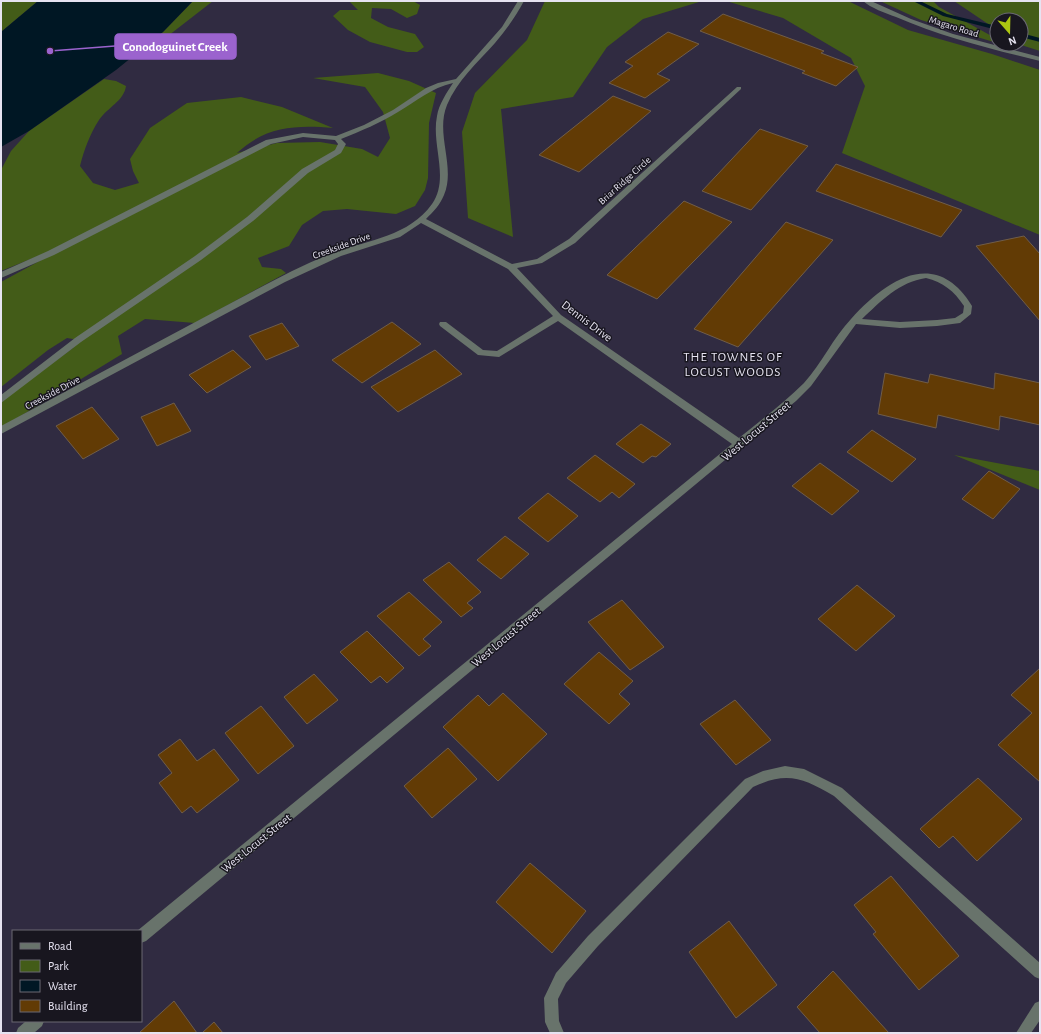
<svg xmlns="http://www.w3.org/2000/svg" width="1041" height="1034" viewBox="0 0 1041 1034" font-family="'Alegreya Sans',sans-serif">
	<rect width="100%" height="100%" fill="#302b41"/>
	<g fill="#435c18">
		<path d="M1,1H38L1,32Z"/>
		<path d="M193,1H213L164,39L148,44L163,32Z"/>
		<path d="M349,1H413L420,5L417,14L407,18L391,9L372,8L371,18L388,27L415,34L424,47L417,52H407L370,42L348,30L333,16L340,10H358Z"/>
		<path d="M545,1L699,2L643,19L607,47L573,97L501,109L513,237L468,218L462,132L475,93L527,40Z"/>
		<path d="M726,1H848L908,30L992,54L1040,70V235L842,153L865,86L851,58L783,18Z"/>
		<path d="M880,1H933L939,7L997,39V43L921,20Z"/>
		<path d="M954,1H1040V51L1018,44H1021V20H997V30Z"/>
		<path d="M378,73L409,81L436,93L429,123L428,178L425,190L415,206L396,214L347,209L323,211L302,225L289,246L258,258L262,267L281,269L286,273L195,323L145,319L118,336L122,354L1,428V401L73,348L79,340L67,338L48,350L1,387V282L78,240L1,271V170L11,151L29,131L104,79L116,81L126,86C124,101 108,107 99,120C90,134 84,150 80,166L93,183L115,190L139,183L133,171L130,159L150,128L187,103L241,97L282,107L333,128C296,125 266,126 237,153L277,143L320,142L362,149L378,157L390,138L383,112L365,87L313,78Z"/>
		<path d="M954,455L1040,471V490Z"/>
	</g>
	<path fill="#001724" d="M38,1H193L163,32L116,70L29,131L1,147V32Z"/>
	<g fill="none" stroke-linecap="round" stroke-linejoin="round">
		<g fill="#001724" fill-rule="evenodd">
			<path d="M913,1H920L947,14L997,26V30L943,16Z"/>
			<path d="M1021,33L1040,38V42L1021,37Z"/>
		</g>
	</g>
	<g fill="#623b05" stroke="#705d49">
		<path d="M723,14L824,51L821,53L858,67L836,86L802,73L805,71L700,31Z"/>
		<path d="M668,32L699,44L657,74L670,80L645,98L609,83L633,66L625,62Z"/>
		<path d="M613,96L651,111L579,172L539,155Z"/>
		<path d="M760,129L808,146L751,210L702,191Z"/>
		<path d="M836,164L962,210L941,237L816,191Z"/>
		<path d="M684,201L732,222L657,299L607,275Z"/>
		<path d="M786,222L833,240L738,347L694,329Z"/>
		<path d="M1024,236L1040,254V321L976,246Z"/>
		<path d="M392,322L421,344L362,383L332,360Z"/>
		<path d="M282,323L299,346L266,360L249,336Z"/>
		<path d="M233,350L251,367L207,393L189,375Z"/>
		<path d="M435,350L462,374L398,412L371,387Z"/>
		<path d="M885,373L928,383L930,374L994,389L995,373L1040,383V425L1000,416L999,430L938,415L936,428L878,414Z"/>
		<path d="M174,403L191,431L157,446L141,417Z"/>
		<path d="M92,407L119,439L83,459L56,426Z"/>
		<path d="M641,424L671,444L656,457L652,456L643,463L616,444Z"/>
		<path d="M872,430L916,459L892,482L847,452Z"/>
		<path d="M595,455L635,484L619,498L612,492L600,502L567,478Z"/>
		<path d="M820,463L859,491L832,515L792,486Z"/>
		<path d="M989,471L1020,489L993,519L962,499Z"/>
		<path d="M548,493L578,516L548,542L518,518Z"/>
		<path d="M505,536L529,554L501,579L477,560Z"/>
		<path d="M449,562L481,592L467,603L473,608L461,617L423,580Z"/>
		<path d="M857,585L895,616L856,651L818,619Z"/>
		<path d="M409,592L442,622L423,639L431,646L419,656L377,616Z"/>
		<path d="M622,600L664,647L630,670L588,622Z"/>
		<path d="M367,631L404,668L387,683L380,676L371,683L340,652Z"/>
		<path d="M599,652L633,681L619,694L630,704L609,724L564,684Z"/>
		<path d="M1040,668V782L998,745L1032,713L1011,695Z"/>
		<path d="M314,674L338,700L307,724L284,697Z"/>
		<path d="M503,693L547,734L498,781L443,727L478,695L489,706Z"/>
		<path d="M735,700L771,740L736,765L700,724Z"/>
		<path d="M261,706L294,746L258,774L225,733Z"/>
		<path d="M180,739L197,761L214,749L239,780L197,813L191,806L182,813L159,783L172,773L158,755Z"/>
		<path d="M448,748L477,779L432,818L404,786Z"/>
		<path d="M978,778L1022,819L977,861L953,836L939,848L920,829Z"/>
		<path d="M530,863L586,911L552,953L496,902Z"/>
		<path d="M891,876L959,956L919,990L873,934L876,932L854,905Z"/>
		<path d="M729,921L777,985L736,1018L689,952Z"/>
		<path d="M833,971L889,1033H820L797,1007Z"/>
		<path d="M174,1001L197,1033H139Z"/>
		<path d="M214,1022L223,1033H202Z"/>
	</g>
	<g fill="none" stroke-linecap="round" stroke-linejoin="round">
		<g fill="#68736b" fill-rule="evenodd">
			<path d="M518,1H524C516,16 506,30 495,43C477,63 457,81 447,105C435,134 456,167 444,195C440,205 433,212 426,219L512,264L537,259L569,239L737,87H741V89L575,243L542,263L517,268L561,315L739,438C761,420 784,403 804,383C822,363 833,338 851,319C887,279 936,247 972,306L971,314L960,323L937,326L900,328L856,324L811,386L796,401L146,941L141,943V931H137L732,444L558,321L499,357L478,355L440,326L439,324L440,322H446L483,350L497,351L553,316L508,269L421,223L400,237L341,256L285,282L1,434V426C73,388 144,349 216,311C254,291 294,268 335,252C369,240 409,236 432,204C450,178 431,145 437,116C439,104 446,94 453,83C431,88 417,101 398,112C380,123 361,131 341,139L346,144L341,153L308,173L253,221L201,260L81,342L1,403V395L75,338L195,256L247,217L302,169L335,150L338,144L335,140L303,137L271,144L54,255L1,278V272L48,251L266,140L303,133L336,136L364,125L393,110L426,88L438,83L456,79L502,27ZM926,278C943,282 954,291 964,306L963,313L955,318L937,320L900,322L862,319C881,301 899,282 926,278Z"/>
			<path d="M863,1H871L911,19L953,34L1040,57V61C991,49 942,37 896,17C885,13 871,8 863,1Z"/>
			<path d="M785,766L804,769L842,788L1040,963V979L1035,977L834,796C803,778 787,771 753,787L598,946L566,983L558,999L559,1021L564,1033H550L545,1022L544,998L556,973L588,936L745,779L763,771Z"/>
			<path d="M1040,1001V1020L1031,1033H1016L1035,1003Z"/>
			<path d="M26,1021H44L42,1026L34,1033H16L18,1028Z"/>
		</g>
	</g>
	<g text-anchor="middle" stroke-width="3" stroke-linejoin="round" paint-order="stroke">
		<g font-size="10" fill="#e6e3f1" stroke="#18161f">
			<text transform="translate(954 26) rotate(17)" y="4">Magaro Road</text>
			<text transform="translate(624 180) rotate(-42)" y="4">Briar Ridge Circle</text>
			<text transform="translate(341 245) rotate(-20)" y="4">Creekside Drive</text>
			<text transform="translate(52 392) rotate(-28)" y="4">Creekside Drive</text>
		</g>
		<g font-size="12" fill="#e6e3f1" stroke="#18161f">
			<text transform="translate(587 321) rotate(37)" y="4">Dennis Drive</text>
			<text transform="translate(756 431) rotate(-40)" y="4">West Locust Street</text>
			<text transform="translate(506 637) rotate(-40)" y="4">West Locust Street</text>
			<text transform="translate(256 843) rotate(-39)" y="4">West Locust Street</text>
		</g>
		<g font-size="13" letter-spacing="1" fill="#e6e3f1" stroke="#18161f">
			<text x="733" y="361">THE TOWNES OF<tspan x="733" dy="15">LOCUST WOODS</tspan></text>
		</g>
	</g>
	<path fill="none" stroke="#9b63ce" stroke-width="1.5" d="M50 51L115 46"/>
	<circle fill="#9b63ce" stroke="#18161f" stroke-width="1.5" cx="50" cy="51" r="4"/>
	<rect fill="#9b63ce" stroke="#9b63ce" stroke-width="1.5" x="115" y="34" width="121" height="25" rx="4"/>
	<g font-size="13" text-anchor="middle" font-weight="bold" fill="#fff">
		<text x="175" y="51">Conodoguinet Creek</text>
	</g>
	<rect width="1041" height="1034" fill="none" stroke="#e6e3f1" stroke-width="4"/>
	<rect x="12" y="930" width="130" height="92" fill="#18161f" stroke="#6a6873"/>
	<rect x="20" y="943" width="20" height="6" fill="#68736b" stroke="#6a6873"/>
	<text x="48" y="950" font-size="12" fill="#e6e3f1">Road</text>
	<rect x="20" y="960" width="20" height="12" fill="#435c18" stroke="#6a6873"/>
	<text x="48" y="970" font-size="12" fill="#e6e3f1">Park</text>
	<rect x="20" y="980" width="20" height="12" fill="#001724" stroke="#6a6873"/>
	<text x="48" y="990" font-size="12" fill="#e6e3f1">Water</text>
	<rect x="20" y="1000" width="20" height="12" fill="#623b05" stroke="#6a6873"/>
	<text x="48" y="1010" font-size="12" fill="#e6e3f1">Building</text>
	<g transform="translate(1009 32) rotate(160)"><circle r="19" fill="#18161f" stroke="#6a6873"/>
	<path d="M0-3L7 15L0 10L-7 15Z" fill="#acc611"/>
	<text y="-6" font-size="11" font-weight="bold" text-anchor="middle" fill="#e6e3f1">N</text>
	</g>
</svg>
